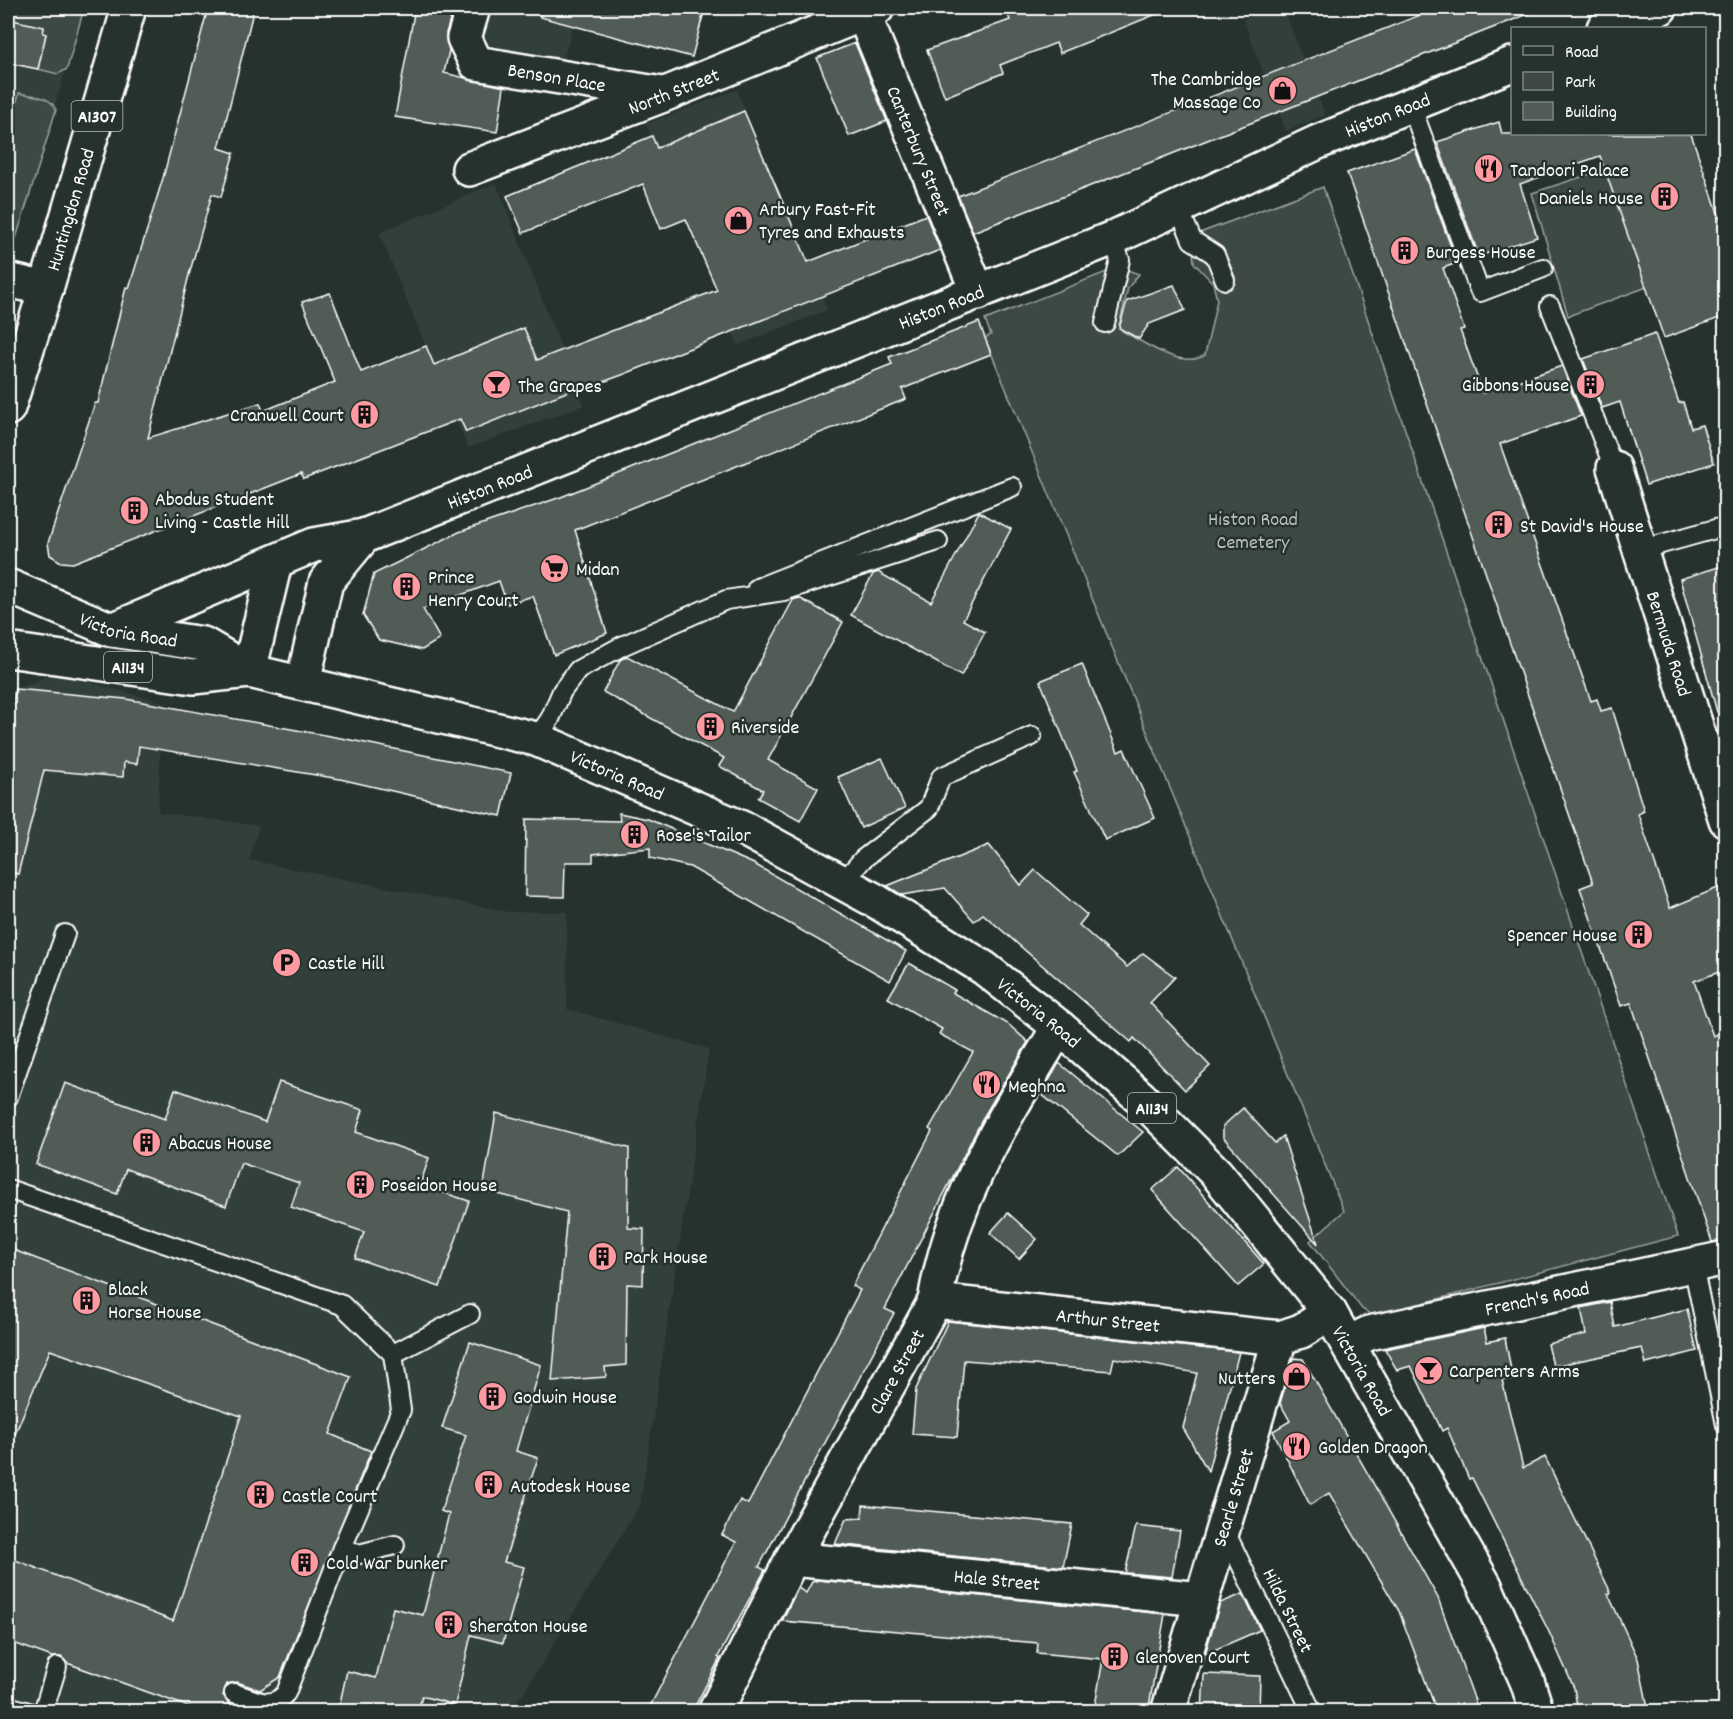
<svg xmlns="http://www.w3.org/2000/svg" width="1733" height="1719" viewBox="0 0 1733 1719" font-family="Dekko,sans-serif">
	<rect width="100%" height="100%" fill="#26332d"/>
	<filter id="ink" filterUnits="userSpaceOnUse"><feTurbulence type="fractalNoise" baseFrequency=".0167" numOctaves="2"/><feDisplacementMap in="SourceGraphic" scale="12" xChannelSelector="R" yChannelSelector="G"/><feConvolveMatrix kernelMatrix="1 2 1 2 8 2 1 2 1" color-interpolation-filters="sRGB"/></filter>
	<g filter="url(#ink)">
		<g fill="#333f3a">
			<path d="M8,8H84L12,251L8,250Z"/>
			<path d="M492,8H578L562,64L488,44L485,32Z"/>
			<path d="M1270,8H1283L1325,115L1286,131L1243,19Z"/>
			<path d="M737,90L827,310L738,345L646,124Z"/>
			<path d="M496,183L584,405L468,448L379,233Z"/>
			<path d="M55,673L162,702L158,812L259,826L249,860L508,912H567V1009L709,1049L640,1505L523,1694L508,1711L8,1712V693Z"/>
		</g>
		<g fill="#3e4944" stroke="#9ea4a2" stroke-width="1.5">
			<path d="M8,8H84L67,69L58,74L38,69L46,34L43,33L44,28L8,19Z"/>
			<path d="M19,93C33,96 50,95 56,110L12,251L8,250V138Z"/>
			<path d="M1606,169L1647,287L1568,316L1532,193Z"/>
			<path d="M1323,187L1678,1236L1373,1316L1362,1309L1310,1241L1344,1211L985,338L991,335L985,320L1119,267L1139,274L1128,288L1119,325L1122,331C1144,342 1181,370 1205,355L1217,300L1213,283L1194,263L1192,240L1197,234Z"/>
		</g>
		<g fill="#515c57" stroke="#fff" stroke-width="1.5">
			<path d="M208,8H254L219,148L234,153L221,197L212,194L189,275L148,438L260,403L263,411L335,382L302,302L330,293L361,372L426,346L434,365L524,328L537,360L717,290L686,219L661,229L643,184L523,233L507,196L652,136L657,148L744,111L808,262L926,215L940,250L622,375L581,390L579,387L466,432L460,419L304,479L301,474L73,563L61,562L50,555L48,543L95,403H98L126,287L129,288L163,178Z"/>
			<path d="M415,8H454L446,33L449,51L444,73L504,87L497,132L395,117Z"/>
			<path d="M541,8H705L692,57L540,17Z"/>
			<path d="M1005,8H1169V9L1060,53L1056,43L1000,65L1003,73L945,97L927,50L1010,20Z"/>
			<path d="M1438,8L1541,9L973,232L958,196Z"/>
			<path d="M8,19L44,27L43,33L46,34L38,69L8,63Z"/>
			<path d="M855,43L887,121L849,136L817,58Z"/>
			<path d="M1499,122L1502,134H1691L1725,233V316L1664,338L1600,156L1520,184L1537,237L1479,256L1437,142Z"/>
			<path d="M1415,149L1457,263L1443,268L1464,329L1460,330L1483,393L1562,366L1581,416L1500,444L1591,701L1597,699L1601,711L1612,708L1644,811L1638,814L1670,908L1720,887L1725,903V970L1694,981L1713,1036L1725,1031V1240L1712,1242L1631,1003L1621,1006L1580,888L1593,883L1347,173Z"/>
			<path d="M1174,285L1185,310L1149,324L1139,339L1119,328L1127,301Z"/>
			<path d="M979,322L991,354L902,389L906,399L575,530L607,633L554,655L533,596L507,604L499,581L423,609L440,639L422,650L379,640L363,615L374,574L459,532L561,497L892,364L889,357Z"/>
			<path d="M1655,334L1679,403L1683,402L1691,428L1702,425L1714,463L1646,485L1620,402L1602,408L1583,359Z"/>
			<path d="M979,512L1011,529L963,620L985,632L961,676L851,615L873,574L878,572L931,602Z"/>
			<path d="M1725,565V710L1717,712L1680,579Z"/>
			<path d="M799,598L843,622L768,760L818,788L800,821L758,798L763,790L719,766L724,758L603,692L620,660L627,656L733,712L793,600Z"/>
			<path d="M1082,664L1118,752L1124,749L1155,818L1105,840L1074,772L1077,771L1040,681Z"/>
			<path d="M15,689L126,699L346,739L511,773L501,816L340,779L139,746L137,764L124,762L123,777L44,770L18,874L8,872V709L12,710Z"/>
			<path d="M882,758L905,808L861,828L838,777Z"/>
			<path d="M619,813L648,819L754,864L906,951L890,981L690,867L650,858V848L593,854V862H565L564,897L525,896L526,819L620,821Z"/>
			<path d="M989,845L1021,885L1035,870L1087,915L1079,925L1127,967L1143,953L1175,977L1150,1003L1210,1066L1185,1090L1134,1038L1131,1042L983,914L974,921L945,888L902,895L887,886Z"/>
			<path d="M909,963L955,990L953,993L1008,1024L1028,1042L984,1116L885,1309L894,1313L759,1567L765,1570L718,1657L720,1658L692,1712H647L736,1542L722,1535L740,1500L748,1504L860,1290L852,1286L932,1131L929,1129L973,1052L939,1034L942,1029L888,998Z"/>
			<path d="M1059,1063L1143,1132L1118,1156L1041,1094Z"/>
			<path d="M279,1082L363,1110L356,1132L429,1158L420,1185L469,1201L440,1287L355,1258L364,1232L291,1207L299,1183L241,1163L226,1206L126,1169L117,1194L36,1164L65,1083L165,1119L175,1089L265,1122Z"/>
			<path d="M1243,1108L1275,1143L1283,1136L1318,1244L1223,1137V1126Z"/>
			<path d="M496,1113L629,1148L628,1228L644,1229L643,1285L627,1284L626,1365L605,1367L606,1377L552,1381L567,1212L483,1190Z"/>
			<path d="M1178,1167L1264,1264L1238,1286L1152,1190Z"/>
			<path d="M1008,1213L1037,1239L1019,1259L990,1233Z"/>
			<path d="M8,1248L351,1377L330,1434L371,1451L280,1677L260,1690L237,1682L227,1684L223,1695L230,1704L227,1712H203L67,1663L61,1657H52L8,1641V1557L173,1621L241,1416L50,1350L8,1451Z"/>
			<path d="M1610,1302L1615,1327L1687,1309L1697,1351L1646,1364L1642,1348L1553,1366L1548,1344L1586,1334L1581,1308Z"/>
			<path d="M948,1321L1239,1352L1208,1471L1183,1428L1197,1373L1114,1358L1111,1371L964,1360L957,1437L912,1434L916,1389Z"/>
			<path d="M1484,1328L1487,1342L1505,1338L1513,1380H1502L1523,1468L1545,1457L1611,1593L1608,1594L1638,1659L1649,1712H1578L1574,1688L1549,1632L1472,1478L1469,1479L1447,1428L1442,1431L1411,1366L1397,1370L1385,1349Z"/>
			<path d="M470,1342L541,1365L516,1451L538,1458L504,1562L524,1567L503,1643L471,1635L455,1705L422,1696L418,1712H338L347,1671L376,1678L393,1608L423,1615L449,1514L441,1511L466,1435L442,1428Z"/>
			<path d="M1294,1358L1303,1359L1438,1598L1479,1712H1437L1399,1611L1329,1493L1310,1505L1273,1431L1290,1421L1280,1403Z"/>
			<path d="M863,1505L1072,1524L1063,1567L835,1544L846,1519L862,1518Z"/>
			<path d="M1136,1526L1180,1531L1172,1577L1125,1573Z"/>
			<path d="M819,1580L1165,1614L1148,1712H1094L1103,1659L1037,1653L1038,1643L782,1621L798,1588L806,1593L812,1582Z"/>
			<path d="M1243,1594L1260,1630L1205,1654L1220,1603Z"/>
			<path d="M1204,1674L1260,1676L1259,1712H1202Z"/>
		</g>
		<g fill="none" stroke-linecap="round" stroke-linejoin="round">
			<defs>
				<g id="lane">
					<path d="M1410,103L1480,292L1543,268"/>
					<path d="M1179,209L1192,240L1215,255L1225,280"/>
					<path d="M1550,306L1614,468"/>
					<path d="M1105,323L1120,260L1113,238"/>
					<path d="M1640,550L1726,526"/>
					<path d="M757,588L1012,487"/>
					<path d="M536,739L550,719L562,691L578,670L622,646L726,600L784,591L938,541"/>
					<path d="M842,883L863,859L929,808L941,777L1032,736"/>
					<path d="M8,1097L65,934"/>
					<path d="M8,1189L342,1305L393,1354L401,1410L342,1548L286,1693C271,1711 254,1699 234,1693"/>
					<path d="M1693,1265L1726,1425"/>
					<path d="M393,1354L470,1314"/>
					<path d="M1224,1529L1312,1712"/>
					<path d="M342,1548L359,1554L395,1545"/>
					<path d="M8,1706L29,1712"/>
					<path d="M43,1712L57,1667"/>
				</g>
				<g id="street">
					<path id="s1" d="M473,8L464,38L476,63L662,94"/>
					<path id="s2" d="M865,8L863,13L978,293"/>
					<path id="s3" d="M469,169L663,95L877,8"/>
					<path d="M8,280L46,289"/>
					<path id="s4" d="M1614,468L1726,820"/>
					<path id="s5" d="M935,1301L1280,1338"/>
					<path id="s6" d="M1349,1343L1369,1333L1726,1258"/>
					<path id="s7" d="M792,1559L1202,1599"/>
					<path id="s8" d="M715,1712L792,1559L935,1301C952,1196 1006,1116 1059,1027"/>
					<path id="s9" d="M1168,1712L1280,1338L1301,1331L1330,1313"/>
				</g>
				<g id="secondary">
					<path d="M1604,28L1660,8"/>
					<path id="s10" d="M112,630L314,545L364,536L1113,238L1318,142L1512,64"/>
					<path d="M249,671L275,563"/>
					<path d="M303,682L326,582L364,536"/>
				</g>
				<g id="primary">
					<path id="s11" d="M8,408L46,289L129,8"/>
					<path id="s12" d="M8,586L112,630L203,644L249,671L536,739L746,830L876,901L984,968L1059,1027L1140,1097L1217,1174L1330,1313L1485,1586L1527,1681L1537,1712"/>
					<path d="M8,650L193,677L249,671"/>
				</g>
			</defs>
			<use href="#lane" stroke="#fff" stroke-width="22"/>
			<use href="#street" stroke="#fff" stroke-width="38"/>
			<use href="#secondary" stroke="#fff" stroke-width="38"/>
			<use href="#primary" stroke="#fff" stroke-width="38"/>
			<use href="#lane" stroke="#26332d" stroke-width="18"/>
			<use href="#street" stroke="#26332d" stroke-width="33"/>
			<use href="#secondary" stroke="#26332d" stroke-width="33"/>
			<use href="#primary" stroke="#26332d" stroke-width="33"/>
		</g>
	</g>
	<defs>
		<symbol id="shop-disc" viewBox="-11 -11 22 22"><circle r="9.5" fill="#ff9aa2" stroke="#26332d"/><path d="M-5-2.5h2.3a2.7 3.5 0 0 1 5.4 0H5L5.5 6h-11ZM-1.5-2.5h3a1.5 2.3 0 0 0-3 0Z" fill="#111"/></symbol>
		<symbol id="restaurant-disc" viewBox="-11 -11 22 22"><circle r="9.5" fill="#ff9aa2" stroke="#26332d"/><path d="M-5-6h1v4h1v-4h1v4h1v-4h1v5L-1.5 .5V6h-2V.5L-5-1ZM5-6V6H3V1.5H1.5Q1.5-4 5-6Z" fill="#111"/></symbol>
		<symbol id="building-disc" viewBox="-11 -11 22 22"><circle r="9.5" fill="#ff9aa2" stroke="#26332d"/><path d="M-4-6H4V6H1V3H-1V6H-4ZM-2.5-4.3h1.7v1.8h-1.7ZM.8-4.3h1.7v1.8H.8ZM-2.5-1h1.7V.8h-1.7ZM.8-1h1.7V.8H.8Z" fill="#111"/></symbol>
		<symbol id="bar-disc" viewBox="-11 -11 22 22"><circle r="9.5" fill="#ff9aa2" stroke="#26332d"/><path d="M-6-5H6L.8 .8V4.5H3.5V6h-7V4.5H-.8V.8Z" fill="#111"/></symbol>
		<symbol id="supermarket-disc" viewBox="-11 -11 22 22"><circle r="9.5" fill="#ff9aa2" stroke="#26332d"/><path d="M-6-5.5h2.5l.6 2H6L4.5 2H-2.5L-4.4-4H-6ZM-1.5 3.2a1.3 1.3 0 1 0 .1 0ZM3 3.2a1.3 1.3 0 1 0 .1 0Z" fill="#111"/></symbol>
		<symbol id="parking-disc" viewBox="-11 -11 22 22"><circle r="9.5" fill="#ff9aa2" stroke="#26332d"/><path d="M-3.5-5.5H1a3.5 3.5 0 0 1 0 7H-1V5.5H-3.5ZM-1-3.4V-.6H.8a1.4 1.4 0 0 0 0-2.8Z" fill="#111"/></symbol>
	</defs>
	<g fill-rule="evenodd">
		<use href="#shop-disc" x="1266" y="74" width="33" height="33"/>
		<use href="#restaurant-disc" x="1472" y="152" width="33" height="33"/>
		<use href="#building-disc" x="1648" y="180" width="33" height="33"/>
		<use href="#shop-disc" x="722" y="204" width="33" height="33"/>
		<use href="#building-disc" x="1388" y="234" width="33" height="33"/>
		<use href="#building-disc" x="1574" y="368" width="33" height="33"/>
		<use href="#bar-disc" x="480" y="368" width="33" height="33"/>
		<use href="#building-disc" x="348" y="398" width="33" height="33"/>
		<use href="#building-disc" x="118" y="494" width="33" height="33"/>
		<use href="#building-disc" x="1482" y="508" width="33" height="33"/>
		<use href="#supermarket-disc" x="538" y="552" width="33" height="33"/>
		<use href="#building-disc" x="390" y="570" width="33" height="33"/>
		<use href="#building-disc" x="694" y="710" width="33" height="33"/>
		<use href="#building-disc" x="618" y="818" width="33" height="33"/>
		<use href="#building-disc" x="1622" y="918" width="33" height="33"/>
		<use href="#parking-disc" x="270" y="946" width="33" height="33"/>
		<use href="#restaurant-disc" x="970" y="1068" width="33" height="33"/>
		<use href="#building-disc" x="130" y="1126" width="33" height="33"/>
		<use href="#building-disc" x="344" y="1168" width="33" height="33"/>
		<use href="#building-disc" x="586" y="1240" width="33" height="33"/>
		<use href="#building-disc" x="70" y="1284" width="33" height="33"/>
		<use href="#bar-disc" x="1412" y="1354" width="33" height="33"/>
		<use href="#shop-disc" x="1280" y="1360" width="33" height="33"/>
		<use href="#building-disc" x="476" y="1380" width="33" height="33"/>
		<use href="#restaurant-disc" x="1280" y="1430" width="33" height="33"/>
		<use href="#building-disc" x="472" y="1468" width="33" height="33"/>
		<use href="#building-disc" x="244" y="1478" width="33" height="33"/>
		<use href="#building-disc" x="288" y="1546" width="33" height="33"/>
		<use href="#building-disc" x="432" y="1608" width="33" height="33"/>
		<use href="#building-disc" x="1098" y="1640" width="33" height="33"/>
	</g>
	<g text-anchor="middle" stroke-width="5" stroke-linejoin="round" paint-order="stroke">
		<g fill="#26332d" stroke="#bec2c0" stroke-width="1.5">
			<rect x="71.5" y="101" width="51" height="30" rx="4.5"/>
			<rect x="104" y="652" width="48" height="30" rx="4.5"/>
			<rect x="1128" y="1093" width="48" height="30" rx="4.5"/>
		</g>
		<g font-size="18" font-weight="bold" fill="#fff">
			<text x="97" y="122">A1307</text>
			<text x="128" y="673">A1134</text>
			<text x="1152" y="1114">A1134</text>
		</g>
		<g font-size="20" fill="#fff" stroke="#26332d">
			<text dy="7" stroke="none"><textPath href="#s1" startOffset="141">Benson Place</textPath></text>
			<text dy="7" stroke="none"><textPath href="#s3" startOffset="219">North Street</textPath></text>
			<text dy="7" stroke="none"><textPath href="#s10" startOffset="1377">Histon Road</textPath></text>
			<text dy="7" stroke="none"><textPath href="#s2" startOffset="154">Canterbury Street</textPath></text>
			<text dy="7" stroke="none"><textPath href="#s11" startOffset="208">Huntingdon Road</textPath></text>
			<text dy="7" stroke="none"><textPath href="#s10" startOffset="891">Histon Road</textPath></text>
			<text dy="7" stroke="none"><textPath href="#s10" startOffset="405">Histon Road</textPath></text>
			<text dy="7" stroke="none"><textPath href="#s12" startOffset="129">Victoria Road</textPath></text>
			<text dy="7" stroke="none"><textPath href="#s4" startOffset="184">Bermuda Road</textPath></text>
			<text dy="7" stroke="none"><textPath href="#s12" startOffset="642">Victoria Road</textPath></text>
			<text dy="7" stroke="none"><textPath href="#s12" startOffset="1128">Victoria Road</textPath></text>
			<text dy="7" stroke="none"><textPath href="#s6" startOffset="194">French's Road</textPath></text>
			<text dy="7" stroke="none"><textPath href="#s5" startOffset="174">Arthur Street</textPath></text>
			<text dy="7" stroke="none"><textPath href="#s12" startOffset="1614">Victoria Road</textPath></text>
			<text dy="7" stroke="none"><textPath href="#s8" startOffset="386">Clare Street</textPath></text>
			<text dy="7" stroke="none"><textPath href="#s9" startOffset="224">Searle Street</textPath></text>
			<text dy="7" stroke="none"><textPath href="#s7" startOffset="206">Hale Street</textPath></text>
			<text transform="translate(1289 1610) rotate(64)" y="7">Hilda Street</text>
		</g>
		<g font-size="20" fill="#fff" stroke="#26332d" text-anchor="start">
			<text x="1261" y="85" text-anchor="end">The Cambridge<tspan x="1261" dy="23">Massage Co</tspan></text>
			<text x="1510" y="176">Tandoori Palace</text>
			<text x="1643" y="204" text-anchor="end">Daniels House</text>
			<text x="759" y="215">Arbury Fast-Fit<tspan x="759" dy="23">Tyres and Exhausts</tspan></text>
			<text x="1426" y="258">Burgess House</text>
			<text x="1569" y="391" text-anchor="end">Gibbons House</text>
			<text x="518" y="392">The Grapes</text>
			<text x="344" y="421" text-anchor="end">Cranwell Court</text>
			<text x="155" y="505">Abodus Student<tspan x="155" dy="23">Living - Castle Hill</tspan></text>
			<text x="1520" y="532">St David's House</text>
			<text x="576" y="575">Midan</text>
			<text x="428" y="583">Prince<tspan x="428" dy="23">Henry Court</tspan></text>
			<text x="731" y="733">Riverside</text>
			<text x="656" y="841">Rose's Tailor</text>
			<text x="1617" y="941" text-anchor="end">Spencer House</text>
			<text x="308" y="969">Castle Hill</text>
			<text x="1008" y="1092">Meghna</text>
			<text x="168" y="1149">Abacus House</text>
			<text x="381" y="1191">Poseidon House</text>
			<text x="624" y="1263">Park House</text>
			<text x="108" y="1295">Black<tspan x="108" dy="23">Horse House</tspan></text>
			<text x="1449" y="1377">Carpenters Arms</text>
			<text x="1276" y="1384" text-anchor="end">Nutters</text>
			<text x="513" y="1403">Godwin House</text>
			<text x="1318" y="1453">Golden Dragon</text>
			<text x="510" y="1492">Autodesk House</text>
			<text x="282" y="1502">Castle Court</text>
			<text x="326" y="1569">Cold War bunker</text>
			<text x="469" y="1632">Sheraton House</text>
			<text x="1135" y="1663">Glenoven Court</text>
		</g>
		<g font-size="20" fill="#bbbfbe" stroke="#26332d">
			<text x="1253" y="525">Histon Road<tspan x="1253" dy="23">Cemetery</tspan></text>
		</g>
	</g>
	<rect width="1733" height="1719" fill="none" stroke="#26332d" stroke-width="30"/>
	<rect x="15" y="15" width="1703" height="1689" fill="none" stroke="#fff" stroke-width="2" filter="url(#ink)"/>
	<rect x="1511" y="27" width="195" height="108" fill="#26332d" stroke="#7d8581" stroke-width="1.5"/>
	<rect x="1523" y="46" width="30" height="9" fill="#26332d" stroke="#7d8581" stroke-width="1.5"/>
	<text x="1565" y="57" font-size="18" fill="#ffffff">Road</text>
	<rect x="1523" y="72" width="30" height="18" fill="#3e4944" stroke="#7d8581" stroke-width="1.5"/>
	<text x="1565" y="87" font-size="18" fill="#ffffff">Park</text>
	<rect x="1523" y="102" width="30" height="18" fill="#515c57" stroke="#7d8581" stroke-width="1.5"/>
	<text x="1565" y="117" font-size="18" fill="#ffffff">Building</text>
</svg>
